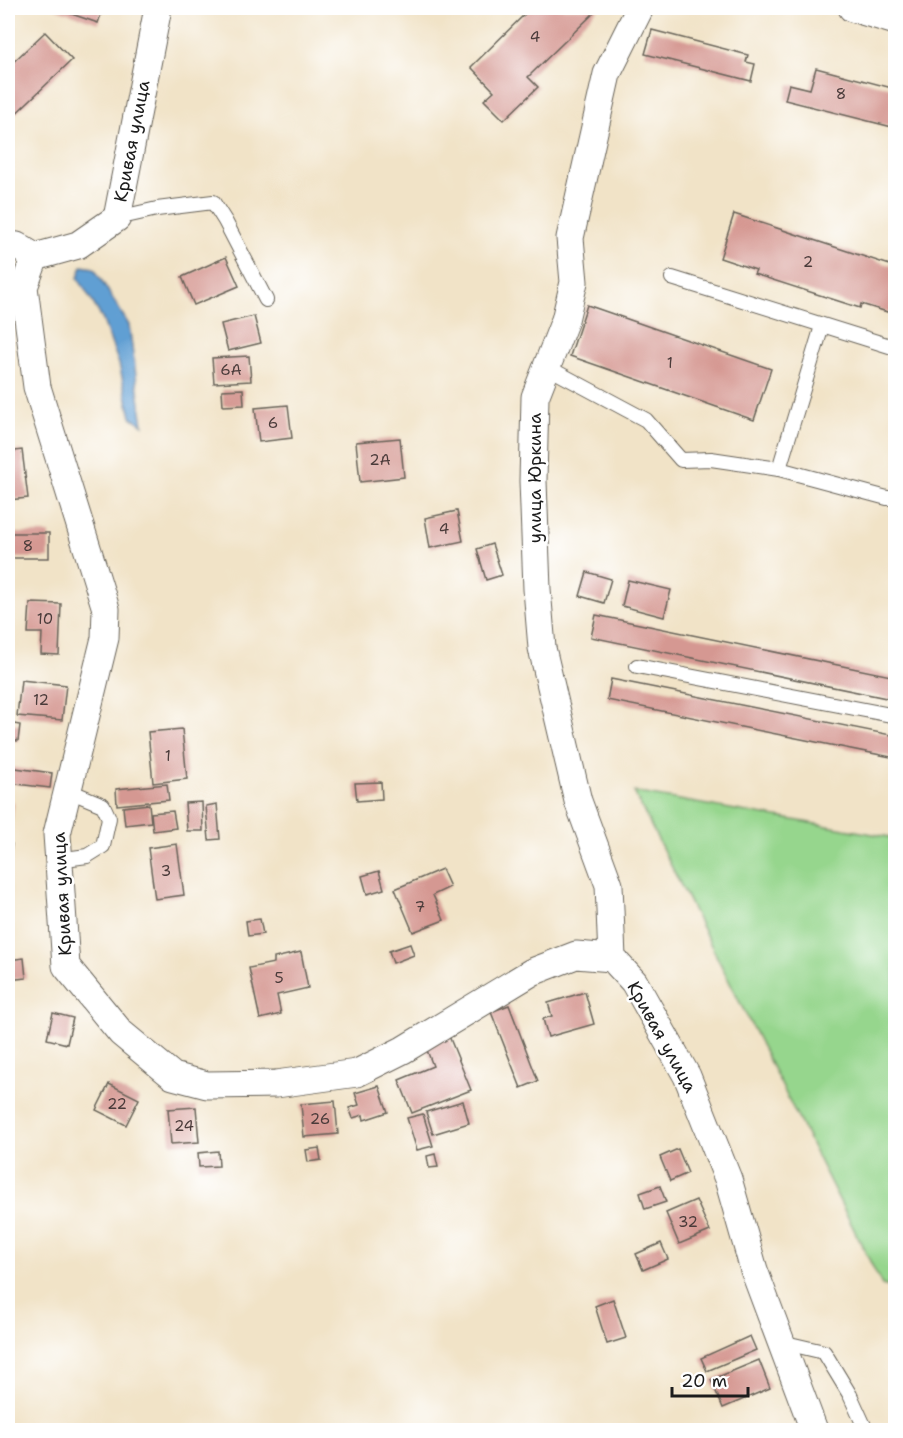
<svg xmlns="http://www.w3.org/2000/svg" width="903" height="1438" viewBox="0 0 903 1438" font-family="'Shantell Sans',sans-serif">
	<rect width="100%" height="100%" fill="#fff"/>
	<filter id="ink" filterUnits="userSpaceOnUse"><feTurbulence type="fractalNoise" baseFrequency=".0167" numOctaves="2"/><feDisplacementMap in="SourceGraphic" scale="12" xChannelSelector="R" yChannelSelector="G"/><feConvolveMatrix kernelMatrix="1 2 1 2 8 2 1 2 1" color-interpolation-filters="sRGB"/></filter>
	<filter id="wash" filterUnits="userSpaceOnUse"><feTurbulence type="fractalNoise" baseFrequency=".008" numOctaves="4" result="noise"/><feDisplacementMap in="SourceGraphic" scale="24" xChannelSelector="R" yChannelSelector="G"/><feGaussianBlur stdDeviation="1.35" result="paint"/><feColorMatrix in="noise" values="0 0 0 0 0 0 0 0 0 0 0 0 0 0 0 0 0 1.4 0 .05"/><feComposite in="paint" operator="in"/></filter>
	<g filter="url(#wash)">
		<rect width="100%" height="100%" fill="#f1e3c7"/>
		<path fill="#96d68d" stroke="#597954" stroke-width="1.5" d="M634,792L895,838V1288L882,1285Z"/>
		<path fill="#619fd3" stroke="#3e5e78" stroke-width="1.5" d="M82,266L94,268L129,325L143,425L131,417L119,364L102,318L78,278Z"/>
		<g id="blocks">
			<g fill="#d59892">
				<path d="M54,8H103L98,23Z"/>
				<path d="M531,8H599L528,77L538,87L504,120L484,100L494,91L471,67Z"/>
				<path d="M652,30L748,55L746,62L755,64L751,81L645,54Z"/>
				<path d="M45,32L72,60L8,121V67Z"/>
				<path d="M816,68L896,89V128L785,100L789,84L810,89Z"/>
				<path d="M734,214L896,267V310L894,314L861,304L860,308L754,274L756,270L720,258Z"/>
				<path d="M226,257L239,286L194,305L182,277Z"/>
				<path d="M587,305L771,369L754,420L570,356Z"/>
				<path d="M254,316L261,343L228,351L221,324Z"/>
				<path d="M249,356L251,381L214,383L212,358Z"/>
				<path d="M243,389L244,405L223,406L222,390Z"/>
				<path d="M288,405L292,438L259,442L255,408Z"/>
				<path d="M400,438L404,477L360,482L356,442Z"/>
				<path d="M22,450L28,498L8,500V452Z"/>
				<path d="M457,511L463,541L430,548L425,518Z"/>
				<rect x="8" y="533" width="41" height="25"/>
				<path d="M492,544L502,575L486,580L477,549Z"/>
				<path d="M587,572L611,579L604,603L580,596Z"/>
				<path d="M628,580L671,590L664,617L622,606Z"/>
				<path d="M30,603L61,604L59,655L41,654L42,633H28Z"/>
				<path d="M596,615L896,677V700L591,637Z"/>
				<path d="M611,679L896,736V758L607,700Z"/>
				<path d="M21,680L66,685L62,720L17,716Z"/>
				<path d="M8,723L20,725L18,741L8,740Z"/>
				<path d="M182,729L187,779L153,783L148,732Z"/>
				<path d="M8,767L52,773L50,788L8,783Z"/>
				<path d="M381,782L382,799L357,801L355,783Z"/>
				<path d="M167,784L169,800L117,805L116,789Z"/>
				<path d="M8,801L14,802L12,820H8Z"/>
				<path d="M202,802L203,831H187L185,803Z"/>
				<path d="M149,804L151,822L125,825L123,807Z"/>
				<path d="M217,804L220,839L209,840L206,806Z"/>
				<path d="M173,811L176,828L153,831L151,813Z"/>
				<path d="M8,843L12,844L10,860H8Z"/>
				<path d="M177,844L184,895L155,899L148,848Z"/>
				<path d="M442,869L450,887L433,895L444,920L413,932L395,889Z"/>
				<path d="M379,871L384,889L367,894L362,876Z"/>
				<path d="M260,919L263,934L248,936L246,921Z"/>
				<path d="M410,944L414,955L393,963L389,951Z"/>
				<path d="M301,952L308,988L277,995L281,1014L260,1019L249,968L274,963V958Z"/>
				<path d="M24,958L26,978L8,980V960Z"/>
				<path d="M585,992L594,1024L548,1037L543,1019L552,1016L548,1003Z"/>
				<path d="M509,1005L538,1081L521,1088L491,1012Z"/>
				<path d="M53,1013L73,1018L67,1044L47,1039Z"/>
				<path d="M449,1036L471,1090L412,1113L399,1080L433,1066L425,1045Z"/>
				<path d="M109,1084L139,1099L126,1125L96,1110Z"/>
				<path d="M379,1086L388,1112L364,1120L363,1115L353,1118L349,1108L359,1105L355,1093Z"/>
				<path d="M335,1101L338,1134L304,1137L301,1104Z"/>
				<path d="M463,1101L469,1123L433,1134L426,1112Z"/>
				<path d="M196,1107L199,1142L171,1144L168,1109Z"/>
				<path d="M423,1114L433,1146L417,1150L407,1118Z"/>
				<path d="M319,1148L321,1160L308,1162L306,1150Z"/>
				<path d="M678,1149L688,1173L670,1181L660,1157Z"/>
				<path d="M218,1151L219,1166L199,1167L198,1153Z"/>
				<path d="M435,1154L438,1167L429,1168L427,1156Z"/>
				<path d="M660,1186L666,1202L645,1209L640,1193Z"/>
				<path d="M696,1200L710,1231L679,1244L666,1213Z"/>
				<path d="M661,1243L668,1259L643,1270L636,1254Z"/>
				<path d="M613,1299L626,1338L607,1344L595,1306Z"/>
				<path d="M750,1336L756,1350L707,1371L701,1358Z"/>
				<path d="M759,1360L770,1388L723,1408L711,1380Z"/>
				<path d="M896,1422V1430H886L884,1428Z"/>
			</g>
		</g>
	</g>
	<g filter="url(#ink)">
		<use href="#blocks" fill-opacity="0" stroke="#676258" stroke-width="1.5"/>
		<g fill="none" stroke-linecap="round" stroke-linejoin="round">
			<defs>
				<g id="lane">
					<path d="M117,218L157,209L213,202L225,221L266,300"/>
					<path d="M672,278L896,348"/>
					<path d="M547,367L646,420L681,460L711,459L779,469L887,498H896"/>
					<path d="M779,469L822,326"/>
					<path d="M637,666L896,716"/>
					<path d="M58,860L87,856L103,846L109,818L103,805L67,790"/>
					<path d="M781,1342L824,1352L850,1395L866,1430"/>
				</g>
				<g id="street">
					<path d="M158,8L117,218L78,245L35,257L24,287L37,387L106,609L105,638L57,834L66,966L121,1033L173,1076L207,1085L276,1084L357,1073L403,1050L532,972L576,955L612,958L634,982L687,1076L728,1179L754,1270L814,1430"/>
					<path d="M852,8L896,21"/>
					<path d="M8,245L17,246L35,257"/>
					<path d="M612,958L609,885L578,801L542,648L537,589L533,481L535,397L565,320L574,282L570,238L607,74L640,8"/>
				</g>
			</defs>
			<use href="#lane" stroke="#676258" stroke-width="16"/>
			<use href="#street" stroke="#676258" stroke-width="29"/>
			<use href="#lane" stroke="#fff" stroke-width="14"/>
			<use href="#street" stroke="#fff" stroke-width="27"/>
		</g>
	</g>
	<g text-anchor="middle" stroke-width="5" stroke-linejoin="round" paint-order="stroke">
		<g font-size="15" fill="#4a3b3a">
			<text x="535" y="42">4</text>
			<text x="841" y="99">8</text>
			<text x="808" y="267">2</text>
			<text x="670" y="368">1</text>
			<text x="231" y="375">6А</text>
			<text x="273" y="428">6</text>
			<text x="380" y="465">2А</text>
			<text x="444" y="534">4</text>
			<text x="28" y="551">8</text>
			<text x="45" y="624">10</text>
			<text x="41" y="705">12</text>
			<text x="168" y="761">1</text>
			<text x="166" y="876">3</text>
			<text x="420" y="912">7</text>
			<text x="279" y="983">5</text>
			<text x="117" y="1109">22</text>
			<text x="320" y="1124">26</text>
			<text x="184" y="1131">24</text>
			<text x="688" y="1227">32</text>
		</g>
		<g font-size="18" fill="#1c1c1c" stroke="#fff">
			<text transform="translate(132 141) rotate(-79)" y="6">Кривая улица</text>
			<text transform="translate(535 478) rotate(-90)" y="6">улица Юркина</text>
			<text transform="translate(62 894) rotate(-93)" y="6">Кривая улица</text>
			<text transform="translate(662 1037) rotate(61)" y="6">Кривая улица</text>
		</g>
	</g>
	<rect width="903" height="1438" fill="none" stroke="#fff" stroke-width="30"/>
	<path d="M672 1387v9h76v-9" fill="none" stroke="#1c1c1c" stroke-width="3"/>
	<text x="681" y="1387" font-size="18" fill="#1c1c1c" stroke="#ffffff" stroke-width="4.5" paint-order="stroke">20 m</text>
</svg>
